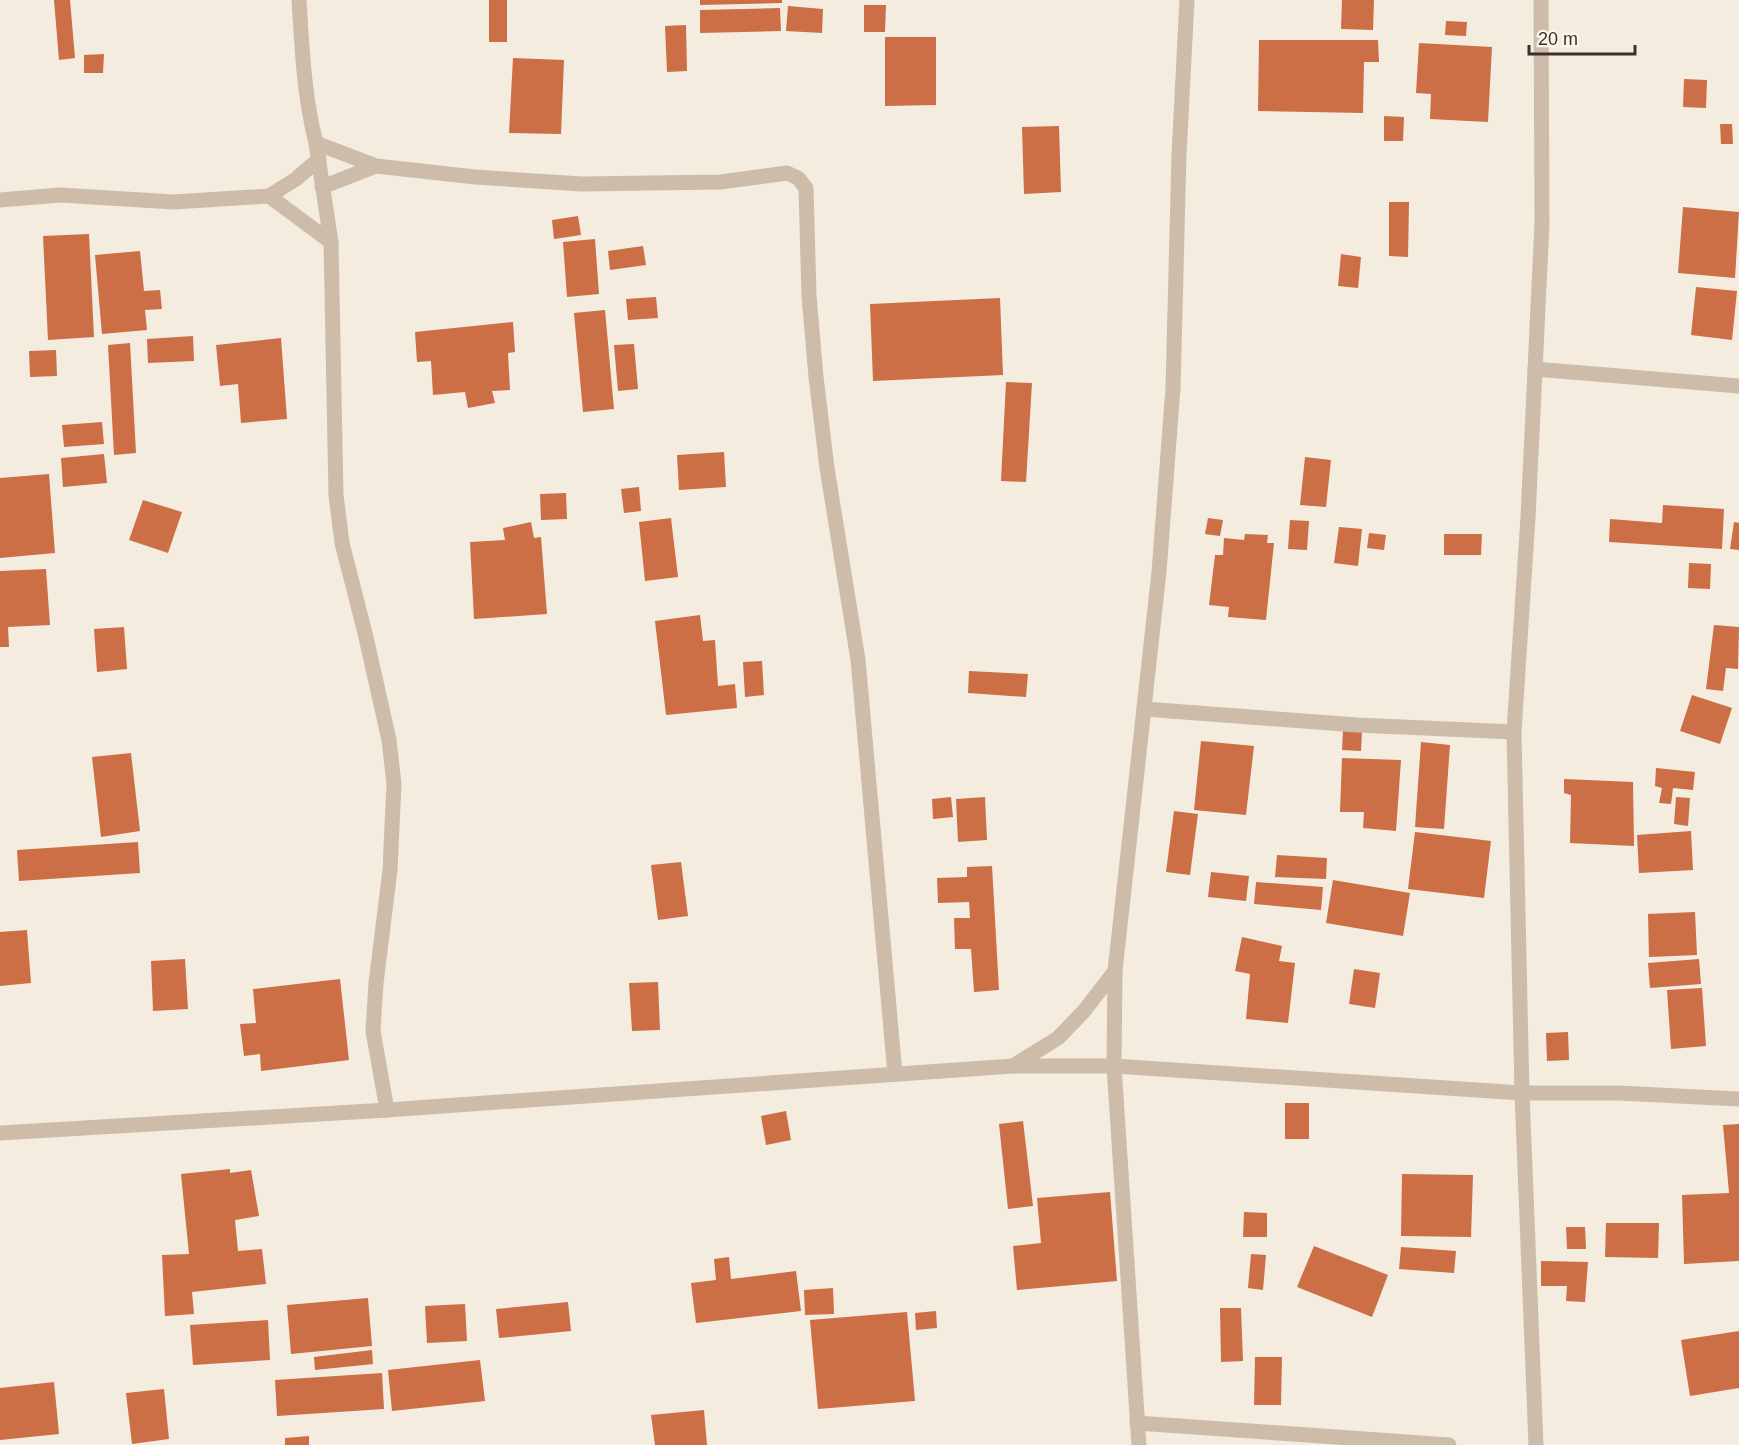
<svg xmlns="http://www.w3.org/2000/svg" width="1739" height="1445" viewBox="0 0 1739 1445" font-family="Arial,sans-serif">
	<rect width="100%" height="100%" fill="#f4ecdf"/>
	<g fill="#cc6e46">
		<path d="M54,0H70L75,58L59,60Z"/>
		<rect x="489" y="0" width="18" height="42"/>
		<path d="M700,0H782V3L700,5Z"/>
		<path d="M1342,0H1374L1373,30L1341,29Z"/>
		<path d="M864,5H886L885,32H864Z"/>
		<path d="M788,6L823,9L822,33L786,31Z"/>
		<path d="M780,8L781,31L700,33V10Z"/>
		<path d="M1446,21L1467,22L1466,36L1445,35Z"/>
		<path d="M686,25L687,71L667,72L665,26Z"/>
		<path d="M885,37H936V105L885,106Z"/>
		<path d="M1259,40H1378L1379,62H1364L1363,113L1258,111Z"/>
		<path d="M1419,43L1492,47L1488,122L1430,119L1431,94L1416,93Z"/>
		<path d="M104,54L103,73H84V55Z"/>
		<path d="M513,58L564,60L561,134L509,133Z"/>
		<path d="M1684,79L1707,80L1706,108L1683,107Z"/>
		<path d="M1384,116L1404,117L1403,141H1384Z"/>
		<path d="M1720,124H1732L1733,144H1721Z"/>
		<path d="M1059,126L1061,192L1024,194L1022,127Z"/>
		<path d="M1389,202H1409L1408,257L1389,256Z"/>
		<path d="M1683,207L1739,212L1735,278L1678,273Z"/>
		<path d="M578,216L581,235L554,239L552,220Z"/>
		<path d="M89,234L94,337L48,340L43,236Z"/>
		<path d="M595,239L599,294L567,297L563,242Z"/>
		<path d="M643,246L646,265L610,270L608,251Z"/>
		<path d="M140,251L144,291L160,290L162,309L145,310L147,330L102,334L95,255Z"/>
		<path d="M1341,254L1361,257L1358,288L1338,286Z"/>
		<path d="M1696,287L1737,291L1732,340L1691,335Z"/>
		<path d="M656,297L658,318L628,320L626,299Z"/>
		<path d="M1000,298L1003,375L873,381L870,304Z"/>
		<path d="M605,310L614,409L583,412L574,313Z"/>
		<path d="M513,322L515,352L508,353L510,390L492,391L495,403L468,408L465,392L433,395L431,361L417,362L415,332Z"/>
		<path d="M193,336L194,361L148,363L147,339Z"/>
		<path d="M281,338L287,419L241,423L238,384L220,386L216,345Z"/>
		<path d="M130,343L136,453L114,455L108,345Z"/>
		<path d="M634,344L638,389L618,391L614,345Z"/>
		<path d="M56,350L57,376L30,377L29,351Z"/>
		<path d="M1006,382L1032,383L1026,482L1001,481Z"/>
		<path d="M102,422L104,444L64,447L62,425Z"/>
		<path d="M724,452L726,487L679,490L677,455Z"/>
		<path d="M104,454L107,483L63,487L61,458Z"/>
		<path d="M1305,457L1331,460L1326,507L1300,505Z"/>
		<path d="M49,474L55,553L0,558V478Z"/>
		<path d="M639,487L641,511L624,513L621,489Z"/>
		<path d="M566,493L567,519L541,520L540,494Z"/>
		<path d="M143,500L182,512L168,553L129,540Z"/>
		<path d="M1663,505L1724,509L1722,549L1609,542L1610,519L1662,523Z"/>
		<path d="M671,518L678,577L645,581L639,522Z"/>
		<path d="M1208,518L1223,520L1220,536L1205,534Z"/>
		<path d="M1290,520L1309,521L1307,550L1288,549Z"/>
		<path d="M531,522L534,538L541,537L547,614L474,619L470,542L505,540L503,528Z"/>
		<path d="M1734,522L1739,523V550L1730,549Z"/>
		<path d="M1339,527L1362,529L1358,566L1334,563Z"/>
		<path d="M1369,533L1386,535L1384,550L1367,548Z"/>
		<path d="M1245,534L1268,535L1267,543H1274L1266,620L1228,617L1229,607L1209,605L1215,555H1223L1224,538L1244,540Z"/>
		<path d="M1444,534H1482L1481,555H1444Z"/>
		<path d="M1689,563L1711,564L1710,589L1688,588Z"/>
		<path d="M46,569L50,625L8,627L9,647H0V571Z"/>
		<path d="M700,615L703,641L715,640L718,686L735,684L737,708L666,715L655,621Z"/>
		<path d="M1714,625L1739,627L1738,669L1726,668L1723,691L1706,689Z"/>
		<path d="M124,627L127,669L97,672L94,629Z"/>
		<path d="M762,661L764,695L745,697L743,662Z"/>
		<path d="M969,671L1028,674L1026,697L968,693Z"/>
		<path d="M1692,695L1732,708L1720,744L1680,731Z"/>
		<path d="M1343,731L1362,732L1361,751L1342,750Z"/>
		<path d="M1201,741L1254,746L1246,815L1194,810Z"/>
		<path d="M1421,742L1450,745L1444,829L1415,827Z"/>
		<path d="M131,753L140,831L101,837L92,757Z"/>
		<path d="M1342,758L1401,760L1396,831L1363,828L1364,812H1340Z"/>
		<path d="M1656,768L1695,772L1693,790L1673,788L1671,804L1659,803L1662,788L1655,786Z"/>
		<path d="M1564,779L1633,782L1634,846L1570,843L1571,795L1564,793Z"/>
		<path d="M951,797L953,817L933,819L932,799Z"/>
		<path d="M985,797L987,840L958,842L956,799Z"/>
		<path d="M1676,797L1690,798L1688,826L1674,824Z"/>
		<path d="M1174,811L1198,814L1190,875L1166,872Z"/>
		<path d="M1691,831L1693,870L1639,873L1637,835Z"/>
		<path d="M1415,832L1491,841L1484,898L1408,889Z"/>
		<path d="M138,842L140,873L19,881L17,850Z"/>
		<path d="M1277,855L1327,858L1326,879L1275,877Z"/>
		<path d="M681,862L688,916L658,920L651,865Z"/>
		<path d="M992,866L999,990L974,992L971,949H955L954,918H970L969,902L938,903L937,878L967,877V867Z"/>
		<path d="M1211,872L1249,876L1246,901L1208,897Z"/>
		<path d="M1333,880L1410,893L1403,936L1326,923Z"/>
		<path d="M1256,882L1323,887L1321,910L1254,904Z"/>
		<path d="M1695,912L1697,955L1649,957L1648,914Z"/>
		<path d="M27,930L31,983L0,986V932Z"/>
		<path d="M1242,937L1282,946L1279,961L1295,963L1288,1023L1246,1019L1250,974L1235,971Z"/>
		<path d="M185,959L188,1009L153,1011L151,961Z"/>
		<path d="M1699,959L1701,984L1650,988L1648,963Z"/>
		<path d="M1354,969L1380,973L1375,1008L1349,1004Z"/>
		<path d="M340,979L349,1060L261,1071L260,1054L244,1056L240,1024L256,1023L253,989Z"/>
		<path d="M658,982L660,1030L632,1031L629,983Z"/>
		<path d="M1702,988L1706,1046L1671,1049L1667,990Z"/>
		<path d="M1568,1032L1569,1060L1547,1061L1546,1033Z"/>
		<rect x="1285" y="1103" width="24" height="36"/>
		<path d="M786,1111L791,1140L766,1145L761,1116Z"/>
		<path d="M1023,1121L1033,1206L1008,1209L999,1124Z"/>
		<path d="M1739,1124V1261L1684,1264L1682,1195L1729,1193L1723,1125Z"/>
		<path d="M230,1169V1173L251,1170L259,1216L235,1220L238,1251L262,1249L266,1284L192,1292L194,1314L165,1316L162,1255L189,1254L181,1174Z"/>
		<path d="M1402,1174L1473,1175L1471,1237L1401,1236Z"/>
		<path d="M1110,1192L1117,1281L1017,1290L1013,1246L1041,1243L1037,1198Z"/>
		<path d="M1244,1212L1267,1213V1237H1243Z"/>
		<path d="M1606,1223H1659L1658,1258L1605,1257Z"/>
		<path d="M1566,1227H1585L1586,1249H1567Z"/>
		<path d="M1314,1246L1388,1275L1372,1317L1297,1287Z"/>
		<path d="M1401,1247L1456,1251L1454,1273L1399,1269Z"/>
		<path d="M1251,1254L1266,1255L1263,1290L1248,1288Z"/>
		<path d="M729,1257L731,1279L796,1271L801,1311L696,1323L691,1283L716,1280L714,1259Z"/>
		<path d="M1541,1261L1588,1262L1585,1302L1566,1301L1567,1286H1541Z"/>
		<path d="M833,1288L834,1314L805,1315L804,1290Z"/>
		<path d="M368,1298L372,1346L291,1354L287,1305Z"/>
		<path d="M568,1302L571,1331L499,1338L496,1309Z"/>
		<path d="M465,1304L467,1341L427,1343L425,1306Z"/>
		<path d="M1220,1308H1241L1243,1361L1221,1362Z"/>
		<path d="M936,1311L937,1328L916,1330L915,1313Z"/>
		<path d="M907,1312L915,1401L818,1409L810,1320Z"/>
		<path d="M268,1320L270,1360L193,1365L190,1325Z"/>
		<path d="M1739,1331V1388L1690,1396L1681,1340Z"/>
		<path d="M372,1350L373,1364L315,1370L314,1357Z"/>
		<path d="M1255,1357H1282L1281,1405H1254Z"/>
		<path d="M480,1360L485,1401L392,1411L388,1370Z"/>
		<path d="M382,1373L384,1409L277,1416L275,1380Z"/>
		<path d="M54,1382L59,1434L0,1440V1388Z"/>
		<path d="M164,1389L169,1439L132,1444L126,1393Z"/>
		<path d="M704,1410L707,1445H655L651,1415Z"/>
		<path d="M309,1436V1445H285V1438Z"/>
	</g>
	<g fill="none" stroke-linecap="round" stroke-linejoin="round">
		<g stroke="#cdbcaa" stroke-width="15">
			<path d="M299,0C302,48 304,97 316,143L376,166L475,177L582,184L720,182L787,173L798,178L806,188L809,296L816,377L827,468L858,660L895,1074"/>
			<path d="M1187,0L1179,155L1173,388L1159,572L1115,971L1114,1066L1522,1093H1618L1739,1099"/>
			<path d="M316,143L331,242L336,495L342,543L365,633L389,740L394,784L390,870L376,983L373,1031L387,1110"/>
			<path d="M322,187L376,166"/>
			<path d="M269,196L331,242"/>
			<path d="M0,200L60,195L174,202L269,196L296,179L319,159"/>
			<path d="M1535,369L1739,386"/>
			<path d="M1144,709L1357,725L1514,732L1528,517L1542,223L1541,0"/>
			<path d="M1514,732L1522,1093L1536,1445"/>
			<path d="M1013,1066L1058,1038L1084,1011L1115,971"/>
			<path d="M0,1133L387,1110L1013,1066H1114L1139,1445"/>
			<path d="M1137,1423L1449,1445"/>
		</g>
	</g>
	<path d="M1529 45v9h106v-9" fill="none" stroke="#3b302a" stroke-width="3"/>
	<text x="1538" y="45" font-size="18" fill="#3b302a" stroke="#fbf5ec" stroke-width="4.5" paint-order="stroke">20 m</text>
</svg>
